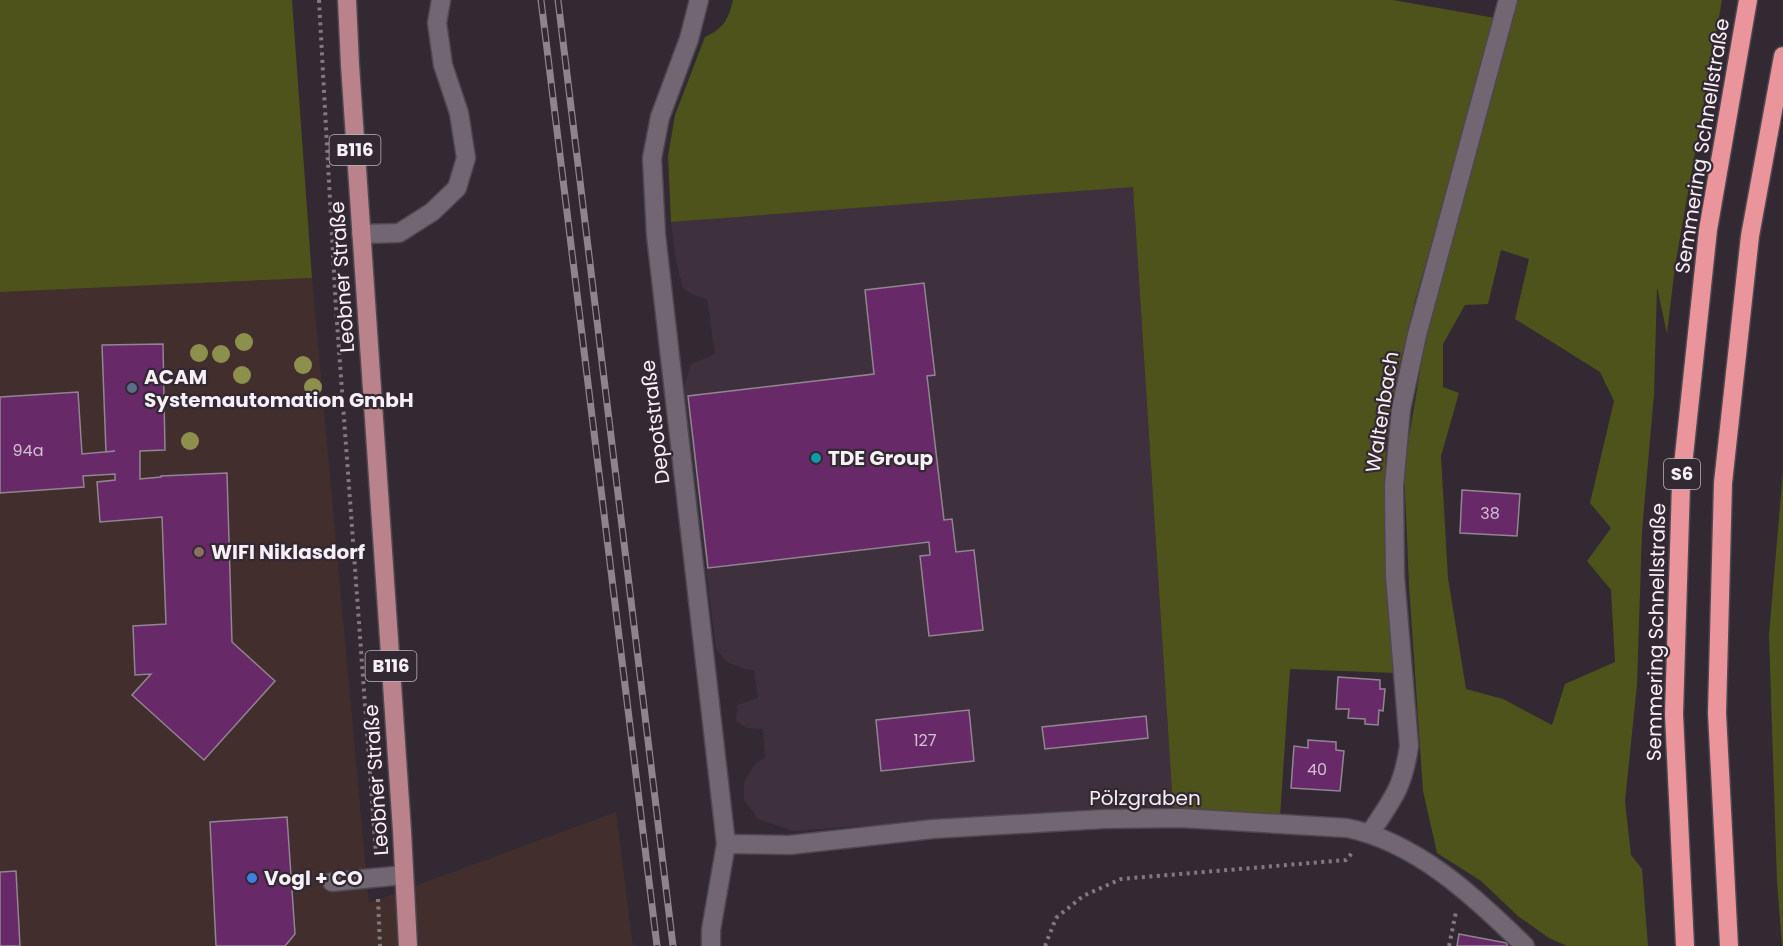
<svg xmlns="http://www.w3.org/2000/svg" width="1783" height="946" viewBox="0 0 1783 946" font-family="Poppins,sans-serif">
	<rect width="100%" height="100%" fill="#322932"/>
	<path fill="#422e2d" d="M312,278L369,903L616,812L633,946H0V292Z"/>
	<path fill="#3f303e" d="M1133,186L1173,807L1109,808L793,831L758,819L744,800V782L755,764L765,758L763,729L747,728L736,721L737,705L758,698L754,670L744,669L727,662L716,649L684,387L691,364L715,354L707,299L693,295L683,288L676,261L671,222Z"/>
	<g fill="#4e531b" fill-rule="evenodd">
		<path d="M0,0H292L312,278L0,292Z"/>
		<path d="M733,0H1393L1495,18L1415,301L1398,371L1386,445L1384,501L1395,673L1290,669L1280,817L1173,807L1133,187L671,222L668,156L675,115L705,37C724,28 728,20 733,0Z"/>
		<path d="M1519,0H1722L1675,266L1667,334L1657,287L1654,394L1642,531L1637,685L1625,801L1631,855L1642,869L1648,946H1567L1549,938L1518,916L1481,881L1437,853L1423,791L1409,585L1404,467L1430,312L1510,9ZM1501,250L1529,259L1515,319L1600,372L1614,401L1590,503L1611,528L1587,561L1611,590L1615,662L1565,684L1552,725L1503,699L1466,689L1448,578L1441,456L1459,393L1443,387V344L1465,305L1488,304Z"/>
		<path d="M1783,471V946H1782L1777,881L1769,635Z"/>
	</g>
	<g fill="#682969" stroke="#908590" stroke-width="1.5">
		<path d="M924,283L935,375L927,376L944,520L952,519L956,552L974,550L983,630L929,636L920,556L930,555L929,542L708,568L688,396L874,374L865,290Z"/>
		<path d="M163,344L165,450L140,451V479L161,477V476L227,473L232,642L275,681L204,760L132,695L151,674L135,675L133,626L166,624L162,517L100,522L97,482L115,480V474L83,476L84,487L0,493V397L78,392L82,454L115,451L106,452L102,345Z"/>
		<path d="M1462,490L1520,494L1517,536L1460,533Z"/>
		<path d="M1338,677L1380,680V689H1385L1383,711L1379,710L1378,725L1365,724V719L1348,718L1349,709H1336Z"/>
		<path d="M969,710L974,761L881,771L876,720Z"/>
		<path d="M1146,716L1148,738L1045,749L1042,727Z"/>
		<path d="M1308,740L1336,742V750L1344,751L1340,791L1291,788L1294,746L1308,748Z"/>
		<path d="M287,817L295,934L285,946H216L210,822Z"/>
		<path d="M16,871L20,946H0V872Z"/>
		<path d="M1459,934L1507,943V946H1457Z"/>
	</g>
	<g fill="none" stroke-linecap="round" stroke-linejoin="round">
		<defs>
			<g id="minor">
				<path d="M699,0L689,39L660,117L652,158L656,235L726,844L711,930V946"/>
				<path d="M361,234L399,233L432,212L457,188L466,158L459,113L443,65L437,23L441,0"/>
				<path d="M1370,833C1393,799 1403,787 1409,746L1395,576L1394,486L1401,409L1417,335L1508,0"/>
				<path d="M726,844L790,845L933,829L1104,819L1181,818L1347,828C1417,842 1476,898 1525,946"/>
				<path d="M332,882L404,875"/>
			</g>
			<path id="major" d="M347,0L350,65L402,831L408,946"/>
			<g id="highway">
				<path d="M1685,946L1674,714L1681,484L1708,230L1748,0"/>
				<path d="M1729,946L1717,713L1723,483L1750,236L1783,56"/>
			</g>
		</defs>
		<use href="#minor" stroke="#4f474f" stroke-width="21"/>
		<use href="#major" stroke="#4f474f" stroke-width="21"/>
		<use href="#highway" stroke="#4f474f" stroke-width="21"/>
		<g stroke="#817a81" stroke-width="4" stroke-dasharray="3 4.5" stroke-linecap="butt">
			<path d="M319,0L336,309L376,855"/>
			<path d="M378,899L380,946"/>
			<path d="M1045,946L1056,918L1083,896L1121,879L1346,860L1352,853"/>
			<path d="M1449,946L1456,912"/>
		</g>
		<use href="#minor" stroke="#716671" stroke-width="18"/>
		<use href="#major" stroke="#ba828a" stroke-width="18"/>
		<use href="#highway" stroke="#ea949b" stroke-width="18"/>
		<defs>
			<g id="rail">
				<path d="M541,0L657,946"/>
				<path d="M558,0L673,946"/>
			</g>
		</defs>
		<use href="#rail" stroke="#8c858c" stroke-width="7"/>
		<use href="#rail" stroke="#322932" stroke-width="4.5" stroke-dasharray="14" stroke-linecap="butt"/>
	</g>
	<g fill="#8d904c">
		<circle cx="244" cy="342" r="9"/>
		<circle cx="199" cy="353" r="9"/>
		<circle cx="221" cy="354" r="9"/>
		<circle cx="303" cy="365" r="9"/>
		<circle cx="242" cy="375" r="9"/>
		<circle cx="313" cy="387" r="9"/>
		<circle cx="190" cy="441" r="9"/>
	</g>
	<circle fill="#5c6f8a" stroke="#322932" stroke-width="2" cx="132" cy="388" r="6"/>
	<circle fill="#0f9aa8" stroke="#322932" stroke-width="2" cx="816" cy="458" r="6"/>
	<circle fill="#8d6e63" stroke="#322932" stroke-width="2" cx="199" cy="552" r="6"/>
	<circle fill="#3f7fe0" stroke="#322932" stroke-width="2" cx="252" cy="878" r="6"/>
	<g text-anchor="middle" stroke-width="4.5" stroke-linejoin="round" paint-order="stroke">
		<g font-size="16" fill="#d3bfd4">
			<text x="28" y="456">94a</text>
			<text x="1490" y="519">38</text>
			<text x="925" y="746">127</text>
			<text x="1317" y="775">40</text>
		</g>
		<g fill="#322932" stroke="#bcb5bc" stroke-width="1.5">
			<rect x="329.5" y="135" width="51" height="30" rx="4.5"/>
			<rect x="1664" y="459" width="36" height="30" rx="4.5"/>
			<rect x="365.5" y="651" width="51" height="30" rx="4.5"/>
		</g>
		<g font-size="18" font-weight="bold" fill="#f7f1f7">
			<text x="355" y="156">B116</text>
			<text x="1682" y="480">S6</text>
			<text x="391" y="672">B116</text>
		</g>
		<g font-size="20" fill="#f7f1f7" stroke="#322932">
			<text transform="translate(1702 146) rotate(-81)" y="7">Semmering Schnellstraße</text>
			<text transform="translate(342 277) rotate(-94)" y="7">Leobner Straße</text>
			<text transform="translate(1382 412) rotate(-81)" y="7">Waltenbach</text>
			<text transform="translate(655 422) rotate(-97)" y="7">Depotstraße</text>
			<text transform="translate(1656 632) rotate(-89)" y="7">Semmering Schnellstraße</text>
			<text transform="translate(376 780) rotate(-94)" y="7">Leobner Straße</text>
			<text x="1145" y="805">Pölzgraben</text>
		</g>
		<g font-size="20" font-weight="bold" fill="#f7f1f7" stroke="#322932" text-anchor="start">
			<text x="144" y="384">ACAM<tspan x="144" dy="23">Systemautomation GmbH</tspan></text>
			<text x="828" y="465">TDE Group</text>
			<text x="211" y="559">WIFI Niklasdorf</text>
			<text x="264" y="885">Vogl + CO</text>
		</g>
	</g>
</svg>
